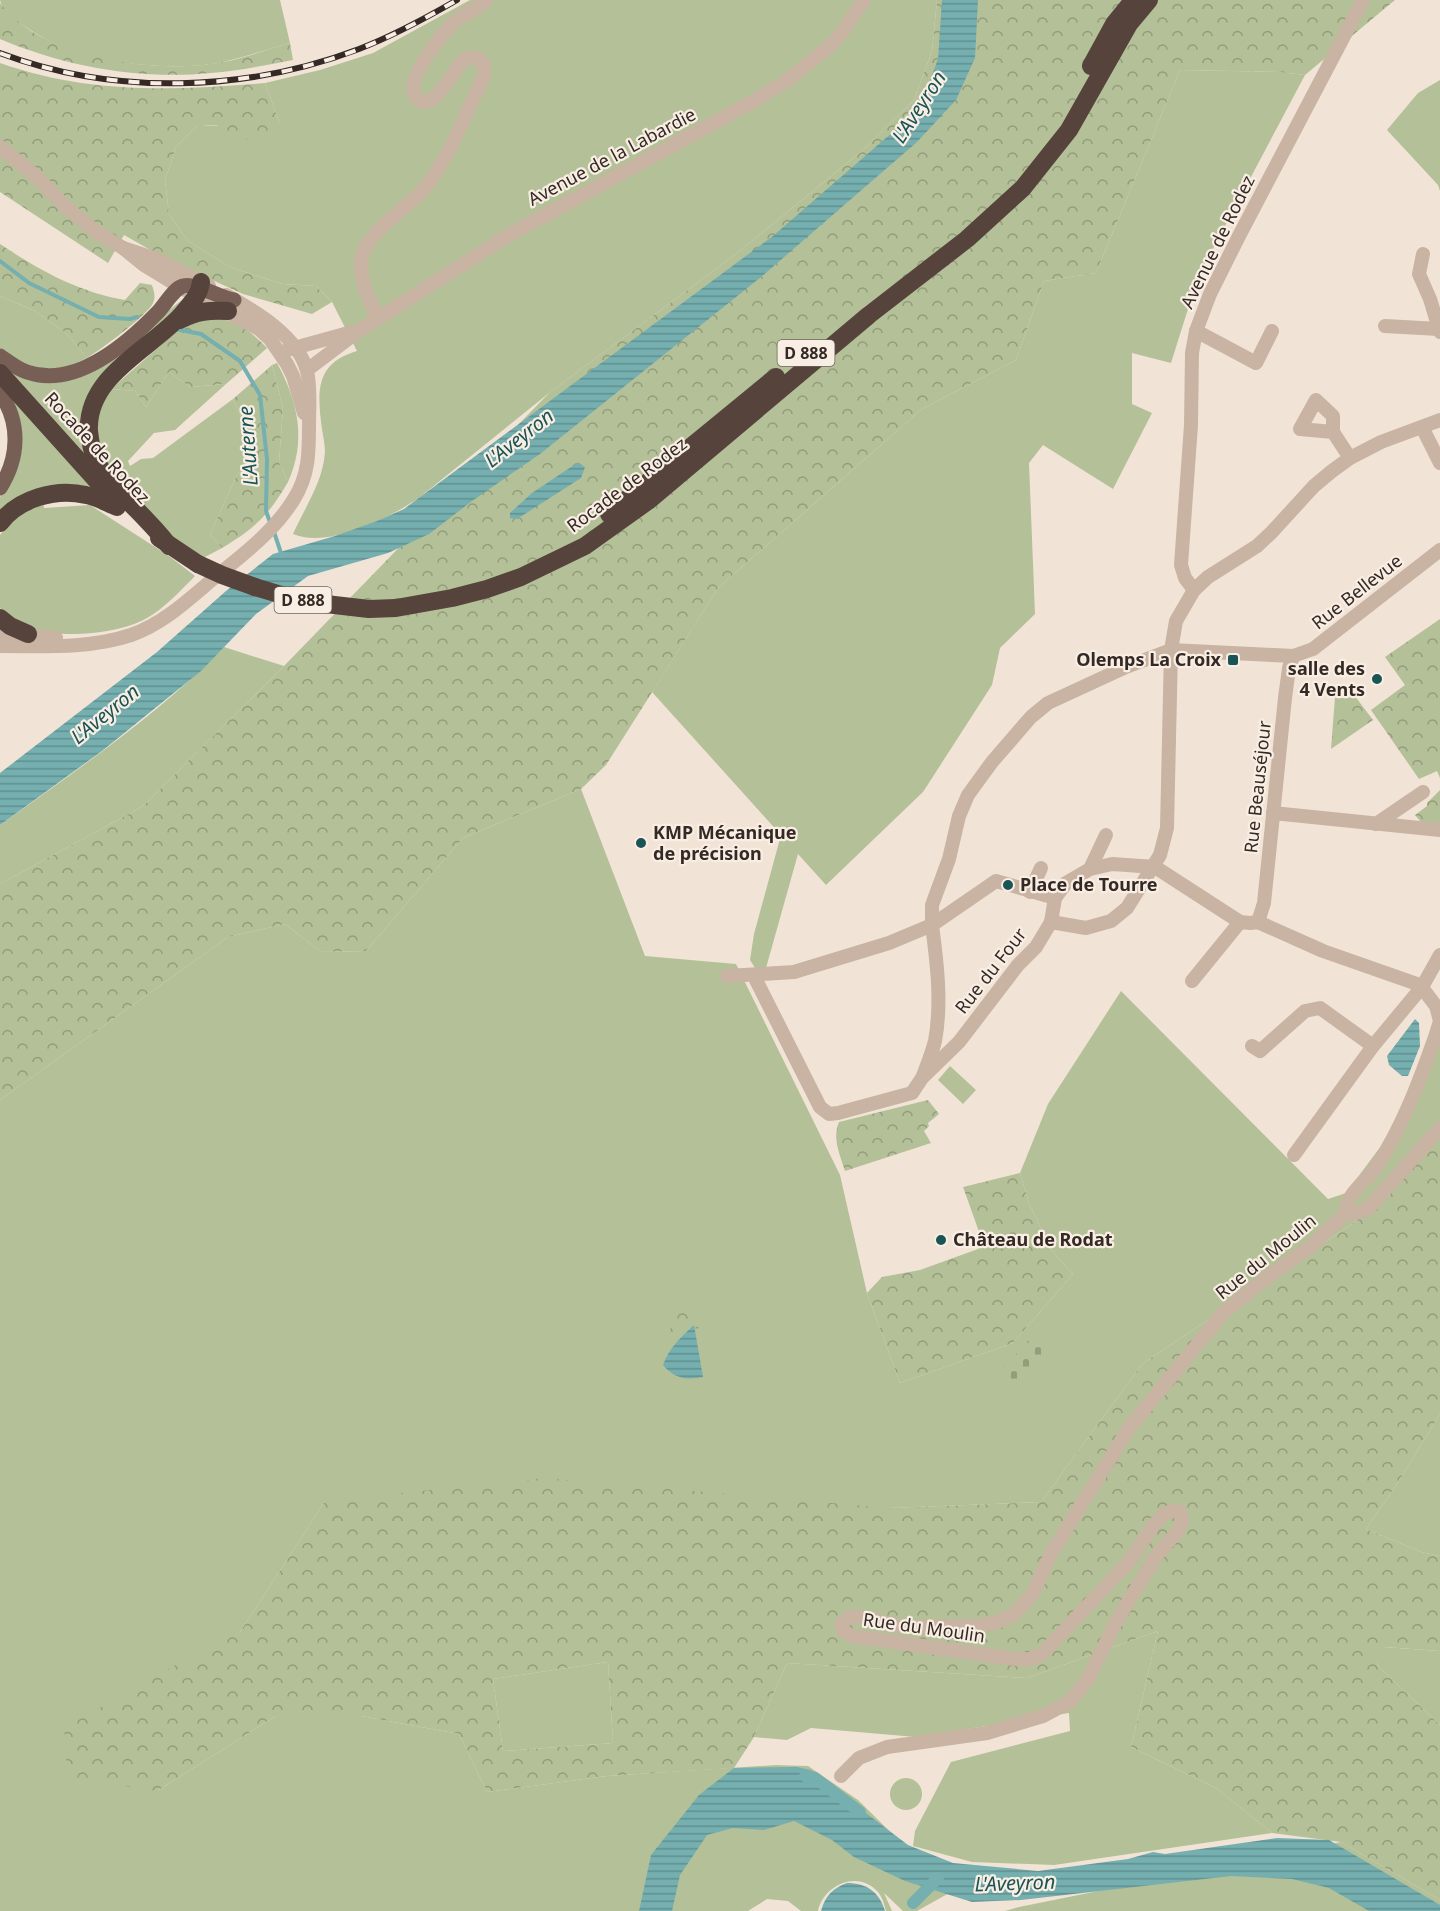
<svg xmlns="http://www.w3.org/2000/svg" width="1440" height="1911" viewBox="0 0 1440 1911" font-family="'Noto Sans',sans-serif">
	<defs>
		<pattern id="forest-crowns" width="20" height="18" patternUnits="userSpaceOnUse" patternTransform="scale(1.5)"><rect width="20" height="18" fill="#b4c097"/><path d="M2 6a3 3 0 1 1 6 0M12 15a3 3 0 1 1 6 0" fill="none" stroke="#939c7b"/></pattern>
		<pattern id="cemetery-stones" width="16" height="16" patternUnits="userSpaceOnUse" patternTransform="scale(1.5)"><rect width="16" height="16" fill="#b4c097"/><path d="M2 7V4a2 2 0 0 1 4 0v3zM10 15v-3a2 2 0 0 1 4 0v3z" fill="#939c7b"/></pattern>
		<pattern id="water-rules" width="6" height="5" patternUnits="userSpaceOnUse" patternTransform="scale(1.5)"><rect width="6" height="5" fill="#75afaf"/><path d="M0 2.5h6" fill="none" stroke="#618e8e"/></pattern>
	</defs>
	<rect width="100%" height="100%" fill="#f1e4d7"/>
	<g fill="#b4c097">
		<path d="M0,0H280L290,43C268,49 245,57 223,62C183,71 107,65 68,50C56,45 43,38 32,31C20,23 3,15 0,0Z"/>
		<path d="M470,0H937L932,51L914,100L863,150L736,254L549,393L420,497C390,518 329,549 293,534C305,507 323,482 325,452C325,445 323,436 322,429C317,392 315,363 357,351L332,302L316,286L282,284L230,267L188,241L169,214L165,180L176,147L197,126L280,124L265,83L320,70L373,53Z"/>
		<path d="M1180,70L1279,72L1305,75L1198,277L1171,363L1132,353V404L1152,413L1113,489L1043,445L1029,463L1035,614L1000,648L992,685L923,792L826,885L798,854L766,968H755L750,960L754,934L781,835L652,692L718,588L922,409L1016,360L1044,281L1096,273Z"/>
		<path d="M1440,80V191L1438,185L1387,130L1418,93Z"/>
		<path d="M0,296L35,311L67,334L87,358C51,375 34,371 2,350L0,348Z"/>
		<path d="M187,296H189L101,379L88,458L10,371L49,381L163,315Z"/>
		<path d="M277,363C298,402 307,440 288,482L279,462L283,408L272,365Z"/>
		<path d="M169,372L190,387L226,384L175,430L154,433L128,461L130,466L141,459L153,458L233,399L246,427L251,459L237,475L210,534L222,548L205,557L186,548L164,531L128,494L96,445L97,409L111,389L135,391L146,407Z"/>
		<path d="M13,398L94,491L0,516V497L6,488Z"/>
		<path d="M43,501L44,508L90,505L169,556L195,576C180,591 166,607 147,618C119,634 66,638 34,630C21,626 10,618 0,608V535L11,521Z"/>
		<path d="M224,647L284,666L147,802L138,809L0,884V825C77,770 158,715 224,647Z"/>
		<path d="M581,789L645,956L736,964L840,1175L867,1293L900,1383L1013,1343L1073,1274L1051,1250L1029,1203L1020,1173L1048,1104L1121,991L1328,1199L1346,1193L1381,1146L1440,1042V1138L1355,1222L1142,1364L1041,1502L889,1508L325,1501L240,1632L157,1791L276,1716H361L459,1734L487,1792L607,1776L776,1765L808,1766L858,1800L951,1892L917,1911H903L884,1893L892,1911H886C884,1904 882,1895 876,1890C856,1870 823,1886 818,1911H801L788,1901L767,1899L748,1911H0V1100L228,937L285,924L321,952L366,951L463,838Z"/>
		<path d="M950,1066L976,1090L963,1104L938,1080Z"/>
		<path d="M1440,1414V1556L1421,1552L1366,1529L1397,1484Z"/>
		<path d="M1158,1631L1131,1747L1216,1788L1272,1833L1054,1865L972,1862L913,1846L915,1831L951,1762L1070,1731L1069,1713L916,1737L811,1728L787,1740L754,1737L787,1663L1027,1678Z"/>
		<path d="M1383,1647L1440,1651V1725L1377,1665Z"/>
		<path d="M608,1662L613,1743L503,1751L493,1679Z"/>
		<circle cx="906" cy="1794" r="16"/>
		<path d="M1341,1842L1440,1900V1911H1005L1019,1907Z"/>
	</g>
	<g fill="url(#forest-crowns)" fill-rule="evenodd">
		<path d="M937,0H1395L1305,75L1279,72L1180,70L1096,273L1044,281L1016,360L922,409L718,588L606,765L581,789L463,838L366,951L321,952L285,924L228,937L0,1100V884L138,809L147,802L284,666L549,393L736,254L863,150L914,100L932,51Z"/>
		<path d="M0,3C41,59 159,75 223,62C245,58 268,49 290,43L293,60C266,65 239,71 211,73C140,80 66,67 0,39Z"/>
		<path d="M0,63C88,94 174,91 265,83L280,124L269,138L232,140L217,125L197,126L176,147L165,180L169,214L188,241L230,267L282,284L316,286L332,302L312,314L243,294L168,260L124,235L108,263L0,192Z"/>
		<path d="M0,244C39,270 78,292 125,300L140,283L152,285C154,292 156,296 153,303C148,315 100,350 87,358L67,334L35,311L0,296Z"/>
		<path d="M203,313C233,321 245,325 267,348L226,384L190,387L169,372L146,407L135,391L111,389L185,324Z"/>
		<path d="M272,365L283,408L279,462L288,482C269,515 255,528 222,548L210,534L237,475L251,459L246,427L233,399Z"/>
		<path d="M1440,619V778L1437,771L1419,779L1371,710L1405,685L1385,657Z"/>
		<path d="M1348,687L1373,720L1331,749L1335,697Z"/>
		<path d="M1440,790V824L1421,822L1415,815L1427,806V803Z"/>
		<path d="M928,1100L939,1114L928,1123L929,1126L924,1131L931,1143L845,1171C840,1155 832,1138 839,1122Z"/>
		<path d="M1440,1138V1414L1397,1484L1366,1529L1421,1552L1440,1556V1651L1384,1647L1377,1665L1440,1725V1900L1341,1842L1272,1833L1216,1788L1131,1747L1158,1631L1027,1678L787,1663L754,1737L734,1768L607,1776L487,1792L459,1734L361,1716H276L157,1791L68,1777L64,1728L164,1671L240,1632L325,1501L545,1478L889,1508L1041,1502L1142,1364L1355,1222ZM608,1662L613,1743L503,1751L493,1679Z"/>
		<path d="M1020,1173L1029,1203L1051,1250L1073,1274L1013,1343L900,1383L867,1293L882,1277L920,1270L978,1249L982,1240L963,1187Z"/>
		<path d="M683,1302L695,1306L703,1357L694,1322L669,1346L665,1340Z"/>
	</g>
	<path fill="url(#cemetery-stones)" d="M1032,1337L1051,1355L1020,1388L1001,1370Z"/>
	<g fill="url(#water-rules)">
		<path d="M942,0H978L975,58L956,100L917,142L761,277L540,454L472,501L429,534L388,553L308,576L256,614L201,671L102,751L0,825V773L157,652L226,591L273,554L335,536L377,521L404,509L420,497L773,236L909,118L928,86L938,59Z"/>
		<path d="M577,463L585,467L581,478L517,519L510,518V513L532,493Z"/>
		<path d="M1415,1019L1419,1023L1420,1046L1408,1076H1402L1389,1065L1387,1056Z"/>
		<path d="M694,1325L703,1377C686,1380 675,1379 663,1365C669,1348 681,1337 694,1325Z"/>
		<path d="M797,1767L811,1770L821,1780L818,1786L841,1804L850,1801L908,1845L953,1863L1038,1871L1128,1859L1153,1852L1165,1854L1277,1838L1329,1840L1440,1905V1911H1369L1329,1888L1292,1879L1231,1876L1021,1900L972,1902L905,1881L854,1857L832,1840L794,1821L764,1830L733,1828L707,1835L680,1875L672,1911H639L651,1855L699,1795L734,1768Z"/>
		<path d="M847,1883C867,1883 879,1892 885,1911H821C825,1896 833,1888 847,1883Z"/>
	</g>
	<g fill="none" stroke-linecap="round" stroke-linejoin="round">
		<g stroke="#75afaf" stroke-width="4">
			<path d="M0,261L29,283L99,317L130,319L137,317"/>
			<path d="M175,329L201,334L240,361L260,395L267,459L266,511L271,525"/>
			<path d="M274,532L282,556"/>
		</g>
		<g stroke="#75afaf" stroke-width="12">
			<path d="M805,1776L815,1778L860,1812"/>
			<path d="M913,1903L938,1878"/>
		</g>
		<g stroke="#c9b3a3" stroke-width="14">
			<path d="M0,147L37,177L64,205L95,231L123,248L144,265L180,287L259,329L270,339L287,364L293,376L304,413"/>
			<path d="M123,248L156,259L209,286"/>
			<path d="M1423,254L1419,274L1430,299L1440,332"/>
			<path d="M378,318C369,300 358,278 362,257C366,233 406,209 423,190C447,162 463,119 480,85C484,77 489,61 475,58C471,57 466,58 463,61C454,68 430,121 415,95C413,91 413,86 414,82C417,67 444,30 456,21C465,13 478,9 486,0"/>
			<path d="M1385,326L1439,329"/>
			<path d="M1196,331L1256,363L1272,331"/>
			<path d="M287,350L352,332"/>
			<path d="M306,367H311L360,330L509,235L752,102L788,80L831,45L843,31L864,0"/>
			<path d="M1422,427L1440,463"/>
			<path d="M1333,432V416L1316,400L1300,429L1333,432L1350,458"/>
			<path d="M1194,590L1185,578L1181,565L1191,425L1192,353L1196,331L1210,294L1239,236L1363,0"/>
			<path d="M0,632L56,638"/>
			<path d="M0,646C43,646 89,649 131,635C163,624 188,600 213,579C242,555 274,532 294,499C309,475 309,453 309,425C309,408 311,388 307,371C298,336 255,311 226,295"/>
			<path d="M1273,813L1440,830"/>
			<path d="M1376,824L1423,792"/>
			<path d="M1155,867L1240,922L1250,923L1258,922L1323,951L1420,985L1436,1006L1440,1021L1435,1037C1419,1082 1402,1128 1376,1167C1367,1181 1344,1195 1347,1212"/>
			<path d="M1090,869L1106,835"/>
			<path d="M1030,892L1041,868"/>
			<path d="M1051,922L1086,928L1111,921L1127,908L1160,855L1167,828L1171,650L1176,621L1194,590L1208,577L1257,546L1271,533L1314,486L1332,471L1350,458L1381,442L1440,420"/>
			<path d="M1258,922L1264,903L1285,698L1289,668L1293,656"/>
			<path d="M727,976L794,972L889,943L932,925V905L949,859L959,816L968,795L992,762L1031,717L1048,703L1126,667L1171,650L1293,656L1313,649L1440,550"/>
			<path d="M754,976L820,1107L829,1114L838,1113L912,1093L922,1078L959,1042L1018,965L1036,947L1051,922L1055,898L1066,883L1090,869L1112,864L1155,867"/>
			<path d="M1192,981L1240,922"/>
			<path d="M1252,1046L1260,1051L1305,1011L1320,1008L1373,1046"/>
			<path d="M923,1076C927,1065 932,1053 935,1041C942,1003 937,963 932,925L996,881L1055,898"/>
			<path d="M1294,1155L1373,1046L1422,987L1440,955"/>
			<path d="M1347,1212L1353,1214L1368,1209L1440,1128"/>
			<path d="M841,1776L859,1758L887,1747L987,1733L1043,1716L1069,1702L1088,1679L1116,1622L1156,1556L1178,1531L1182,1521L1180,1512L1172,1511L1164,1514L1153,1526L1127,1564L1042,1654L1030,1659H1015L852,1636L843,1631L842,1623L849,1617H862L903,1627L978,1626L998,1622L1014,1614L1032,1595L1052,1552L1129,1428L1224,1312L1269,1276L1311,1246L1347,1212"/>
		</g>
		<g stroke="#775f55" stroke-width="15">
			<path d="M0,356C9,362 17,369 27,372C75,389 127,344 158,312C165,305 173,289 183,286C195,282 220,298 234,300"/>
			<path d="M0,393C21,423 19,458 0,488"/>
		</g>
		<g stroke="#55433c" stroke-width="18">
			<path d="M1091,66L1114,24L1131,3"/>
			<path d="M180,320C196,311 210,310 228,311"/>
			<path d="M0,373L115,501"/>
			<path d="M609,514L776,377"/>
			<path d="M0,523C19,498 56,488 86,495C97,497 107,503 117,507"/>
			<path d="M159,538L198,564"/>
			<path d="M169,546C148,517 109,488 95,458C91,449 90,440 89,431C86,375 152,349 183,313C192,302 199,296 201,282"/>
			<path d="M255,587L285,596L317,603L369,609L396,608L452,598L487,589L521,577L585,546L648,501L869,315L967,239L1023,188L1069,130L1129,24L1149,0"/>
			<path d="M0,618L10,626L28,634"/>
		</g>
		<defs>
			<path id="rail" d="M0,53C114,96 246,92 359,49C393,36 426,18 457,0"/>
		</defs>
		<use href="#rail" stroke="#342925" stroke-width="6"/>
		<use href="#rail" stroke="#f9eee3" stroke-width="4" stroke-dasharray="11" stroke-linecap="butt"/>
		<path stroke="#55433c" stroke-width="18" d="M198,564L222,575L255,587"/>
	</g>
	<g fill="#1a5456" stroke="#f9eee3" stroke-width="2">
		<rect x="1227" y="654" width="12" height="12" rx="3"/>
		<circle cx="1377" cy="679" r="6"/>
		<circle cx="641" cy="843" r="6"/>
		<circle cx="1008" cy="885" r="6"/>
		<circle cx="941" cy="1240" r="6"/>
	</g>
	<g text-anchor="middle" stroke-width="4.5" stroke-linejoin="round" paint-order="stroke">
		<g fill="#f9eee3" stroke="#6f645e" stroke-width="1.5">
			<rect x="777.5" y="340" width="57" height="26" rx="4.5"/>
			<rect x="274.5" y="587" width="57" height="26" rx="4.5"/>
		</g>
		<g font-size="16" font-weight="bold" fill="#342925">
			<text x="806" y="359">D 888</text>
			<text x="303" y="606">D 888</text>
		</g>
		<g font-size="18" fill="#342925" stroke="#f9eee3">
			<text transform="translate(612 157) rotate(-28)" y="6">Avenue de la Labardie</text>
			<text transform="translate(1218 242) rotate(-64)" y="6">Avenue de Rodez</text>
			<text transform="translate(97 448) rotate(47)" y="6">Rocade de Rodez</text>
			<text transform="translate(627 485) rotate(-37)" y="6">Rocade de Rodez</text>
			<text transform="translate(1357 592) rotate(-38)" y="6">Rue Bellevue</text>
			<text transform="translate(1258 787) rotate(-84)" y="6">Rue Beauséjour</text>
			<text transform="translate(991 971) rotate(-52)" y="6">Rue du Four</text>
			<text transform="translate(1266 1257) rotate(-39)" y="6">Rue du Moulin</text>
			<text transform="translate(924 1628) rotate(8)" y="6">Rue du Moulin</text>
		</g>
		<g font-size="18" font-weight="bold" fill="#342925" stroke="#f9eee3" text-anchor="start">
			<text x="1221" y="666" text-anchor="end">Olemps La Croix</text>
			<text x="1365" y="675" text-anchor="end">salle des<tspan x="1365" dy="21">4 Vents</tspan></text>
			<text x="653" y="839">KMP Mécanique<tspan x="653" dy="21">de précision</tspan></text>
			<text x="1020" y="891">Place de Tourre</text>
			<text x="953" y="1246">Château de Rodat</text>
		</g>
		<g font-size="20" font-style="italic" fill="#1a5456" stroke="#f9eee3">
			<text transform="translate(919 107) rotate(-57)" y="7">L'Aveyron</text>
			<text transform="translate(519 438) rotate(-38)" y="7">L'Aveyron</text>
			<text transform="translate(248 446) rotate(-94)" y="7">L'Auterne</text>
			<text transform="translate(105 714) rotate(-39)" y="7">L'Aveyron</text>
			<text transform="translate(1015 1883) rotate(-2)" y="7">L'Aveyron</text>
		</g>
	</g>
</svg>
